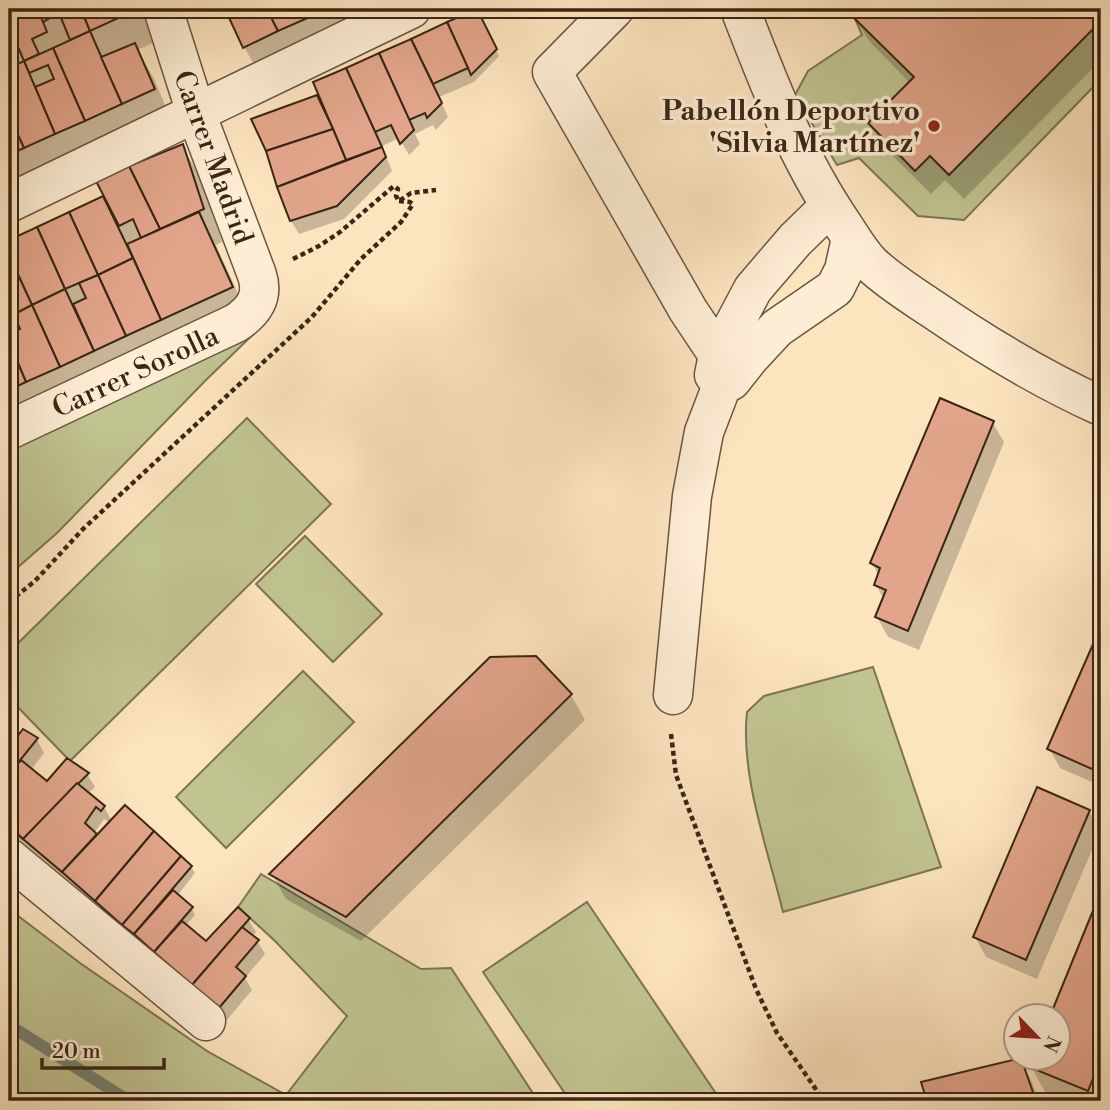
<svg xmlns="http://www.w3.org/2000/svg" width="1110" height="1110" viewBox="0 0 1110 1110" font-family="'Libre Bodoni',serif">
	<rect width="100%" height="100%" fill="#fce4bf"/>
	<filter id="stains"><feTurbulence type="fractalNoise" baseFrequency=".00286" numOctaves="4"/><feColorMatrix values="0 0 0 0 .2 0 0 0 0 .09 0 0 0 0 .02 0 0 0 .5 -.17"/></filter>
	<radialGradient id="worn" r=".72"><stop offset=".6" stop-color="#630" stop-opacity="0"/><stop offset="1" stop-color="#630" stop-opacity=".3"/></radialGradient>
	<g fill="#c0c491" stroke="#7c7553" stroke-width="2">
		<path d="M851,9H1101V79L964,220L918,216L859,158L837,165L795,95L808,71L862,35Z"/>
		<path d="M270,311L268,320L206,380L57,533L9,575V445Z"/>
		<path d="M247,418L331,504L70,761L9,698V652Z"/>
		<path d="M305,536L382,614L333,662L256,584Z"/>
		<path d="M873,667L941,867L783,912C768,850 740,775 747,712L764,696Z"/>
		<path d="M303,671L354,722L226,848L176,797Z"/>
		<path d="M261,874L421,969L451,968L538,1101H9V909L80,963L207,1051L286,1095L347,1016L275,941L238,907Z"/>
		<path d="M587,902L721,1101H570L483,972Z"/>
	</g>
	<g fill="#0003" fill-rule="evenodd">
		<path d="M9,9H145L155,42L137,50L153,77L172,121L9,191Z"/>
		<path d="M227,9H419L263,80L244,47Z"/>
		<path d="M864,9H1080L1101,33V60L964,199L945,180L931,194L885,148L870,124L910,83L870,42L855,18Z"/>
		<path d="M480,18L499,56L474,82L439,97L448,117L436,130L433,125L415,134L420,144L409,155L399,138L382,146L392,171L344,219L299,234L291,221L267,151L253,120L320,96L315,83L446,25Z"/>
		<path d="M182,146L201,178L222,242L216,245L250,320L9,418V242L105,197Z"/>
		<path d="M1101,342V354L1097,347Z"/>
		<path d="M993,423L1004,442L919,650L888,637L877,617L884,599L876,585L879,576L872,563Z"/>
		<path d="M1101,631V786L1060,768L1049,748Z"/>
		<path d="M571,695L585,720L361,941L286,899L272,874Z"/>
		<path d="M24,731L37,740L44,753L31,770L47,783L87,774L95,787L87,794L104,807L112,821L191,867L195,873L177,896L192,909L195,915L185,926L206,943L248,919L256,932L252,937L257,941L265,954L245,978L252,990L227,1020L9,831V736L16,740ZM104,819L110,823L97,837L94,833Z"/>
		<path d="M1089,811L1100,831L1037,979L986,957L975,937Z"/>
		<path d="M1101,896V1101H1068L1045,1092L1031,1067L1035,1058H1058V1016H1052Z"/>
		<path d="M1020,1060L1031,1080L1039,1101H929L924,1084Z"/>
	</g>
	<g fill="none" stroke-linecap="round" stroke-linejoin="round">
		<path stroke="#768273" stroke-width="12" d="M9,1025L129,1101"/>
	</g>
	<g fill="#e2a58b" stroke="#392615" stroke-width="2">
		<path d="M9,9H38L47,32L32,39L39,54L24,61L9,26Z"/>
		<path d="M38,9H81L90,31L70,40L59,13L43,22Z"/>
		<path d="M81,9H138L90,31Z"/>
		<path d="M225,9H267L278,31L243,48Z"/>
		<path d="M267,9H306L310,17L278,31Z"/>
		<path d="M477,9L497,49L471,75L447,22Z"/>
		<path d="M862,9H1083L1098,24L949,175L930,156L915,171L868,123L914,77L853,17Z"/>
		<path d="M447,22L468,68L433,84L411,39Z"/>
		<path d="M90,31L122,104L85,121L53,48Z"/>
		<path d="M411,39L442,103L427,118L425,113L409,120L379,53Z"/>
		<path d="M135,43L155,89L122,104L101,57Z"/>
		<path d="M53,48L85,121L55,134L35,87L54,79L48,65L29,73L24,61Z"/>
		<path d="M379,53L414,130L400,144L391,125L375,132L346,68Z"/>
		<path d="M24,61L55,134L24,148L9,116V68Z"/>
		<path d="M346,68L382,147L346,160L313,82Z"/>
		<path d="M317,95L333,129L266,151L251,119Z"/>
		<path d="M9,116L24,148L9,155Z"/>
		<path d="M333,129L346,160L277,187L266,151Z"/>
		<path d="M183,144L204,209L160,229L129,166Z"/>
		<path d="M382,147L386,157L337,206L290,221L277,187Z"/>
		<path d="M129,166L160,229L141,238L133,219L119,226L96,181Z"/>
		<path d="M103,196L133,258L98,275L69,212Z"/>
		<path d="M69,212L98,275L65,289L37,227Z"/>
		<path d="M199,212L233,287L161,320L127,244Z"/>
		<path d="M37,227L65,289L32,305L9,255V240Z"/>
		<path d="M9,255L32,305L9,317L10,308Z"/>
		<path d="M133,258L161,320L126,336L98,275Z"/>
		<path d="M98,275L126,336L94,351L73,304L86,298L79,283Z"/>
		<path d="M65,289L94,351L60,367L32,305Z"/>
		<path d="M32,305L60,367L26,382L9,342V333L20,329L17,322L9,325V317Z"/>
		<path d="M9,342L26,382L9,390Z"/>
		<path d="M940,398L994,421L908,631L875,617L886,590L874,585L880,568L870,563Z"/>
		<path d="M1101,626V773L1047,749Z"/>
		<path d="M536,656L572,694L346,917L269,874L490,657Z"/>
		<path d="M23,729L38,738L9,774V734L16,738Z"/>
		<path d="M67,758L89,773L23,839L9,826V774L21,760L47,781Z"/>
		<path d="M77,783L105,806L101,811L96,807L85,823L97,834L62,872L23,839Z"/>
		<path d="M1037,787L1090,810L1026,960L973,937Z"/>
		<path d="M125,805L154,831L95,901L62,872Z"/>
		<path d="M154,831L181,856L122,925L95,901Z"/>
		<path d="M181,856L192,866L134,934L122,925Z"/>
		<path d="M173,890L193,907L154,952L134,934Z"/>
		<path d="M1101,891V1058L1088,1091L1029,1067L1033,1058H1058V1016H1050Z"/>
		<path d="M238,907L250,918L192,985L154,952L182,921L206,941Z"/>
		<path d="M242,927L259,940L236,967L246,976L219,1008L192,985Z"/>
		<path d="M1021,1058L1036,1101H927L921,1082Z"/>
	</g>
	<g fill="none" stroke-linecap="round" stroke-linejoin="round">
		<defs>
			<g id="minor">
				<path d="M614,9L552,72L688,310L718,355"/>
				<path d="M9,203L411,9"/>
				<path d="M714,375L718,355L753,289L795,240L830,206"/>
				<path d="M9,430L236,323C254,311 264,297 257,275L196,113L163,9"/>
				<path d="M673,695L692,496L704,432L722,385L731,381L750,357L777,328L835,288L844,270L851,238"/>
				<path d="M9,858L206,1021"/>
			</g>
			<path id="tertiary" d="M740,9C769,84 797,158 843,225C851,237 860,253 871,264C889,281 910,294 931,308C985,345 1041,379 1101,406"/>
		</defs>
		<use href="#minor" stroke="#6a5640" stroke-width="41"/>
		<use href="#tertiary" stroke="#6a5640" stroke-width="41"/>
		<g stroke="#392615" stroke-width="4.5" stroke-dasharray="5 3.5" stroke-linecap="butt">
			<path d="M293,259L319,246L340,232L394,186L398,189L396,196L399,201L411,193L436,190"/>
			<path d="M9,602L35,581L83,529L312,317L361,259L401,222L413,204L410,202L399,201"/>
			<path d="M671,734L676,775L756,989L777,1033L824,1101"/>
		</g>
		<use href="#minor" stroke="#fdedd5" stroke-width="38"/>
		<use href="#tertiary" stroke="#fdedd5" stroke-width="38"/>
	</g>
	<circle fill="#8f2418" stroke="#fdedd5" stroke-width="2.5" cx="934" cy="126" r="7"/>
	<g text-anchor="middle" stroke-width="7" stroke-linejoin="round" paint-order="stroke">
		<g font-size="28" font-weight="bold" fill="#392615" stroke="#fdedd5" text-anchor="end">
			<text x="920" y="120">Pabellón Deportivo<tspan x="920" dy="32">'Silvia Martínez'</tspan></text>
		</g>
		<g font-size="28" fill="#392615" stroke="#fdedd5">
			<text transform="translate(214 157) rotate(70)" y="10">Carrer Madrid</text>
			<text transform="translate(135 371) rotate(-25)" y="10">Carrer Sorolla</text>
		</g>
	</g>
	<rect width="1110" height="1110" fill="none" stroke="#fce4bf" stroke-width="35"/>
	<rect x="10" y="10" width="1089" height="1089" fill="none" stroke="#392615" stroke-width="3.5"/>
	<rect x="18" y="18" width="1075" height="1075" fill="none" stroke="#392615" stroke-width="2"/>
	<g transform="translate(1037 1037) rotate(115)"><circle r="33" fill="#fdedd5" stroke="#af9d88" stroke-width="2"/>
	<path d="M0-5L12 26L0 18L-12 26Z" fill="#8f2418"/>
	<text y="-10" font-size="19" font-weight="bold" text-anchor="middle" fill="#392615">N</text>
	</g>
	<path d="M42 1058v10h122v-10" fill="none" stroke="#392615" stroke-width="3.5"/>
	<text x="52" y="1058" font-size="21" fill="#392615" stroke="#fdedd5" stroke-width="5" paint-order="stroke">20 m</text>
	<rect width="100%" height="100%" filter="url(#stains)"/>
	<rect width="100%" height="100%" fill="url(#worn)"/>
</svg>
